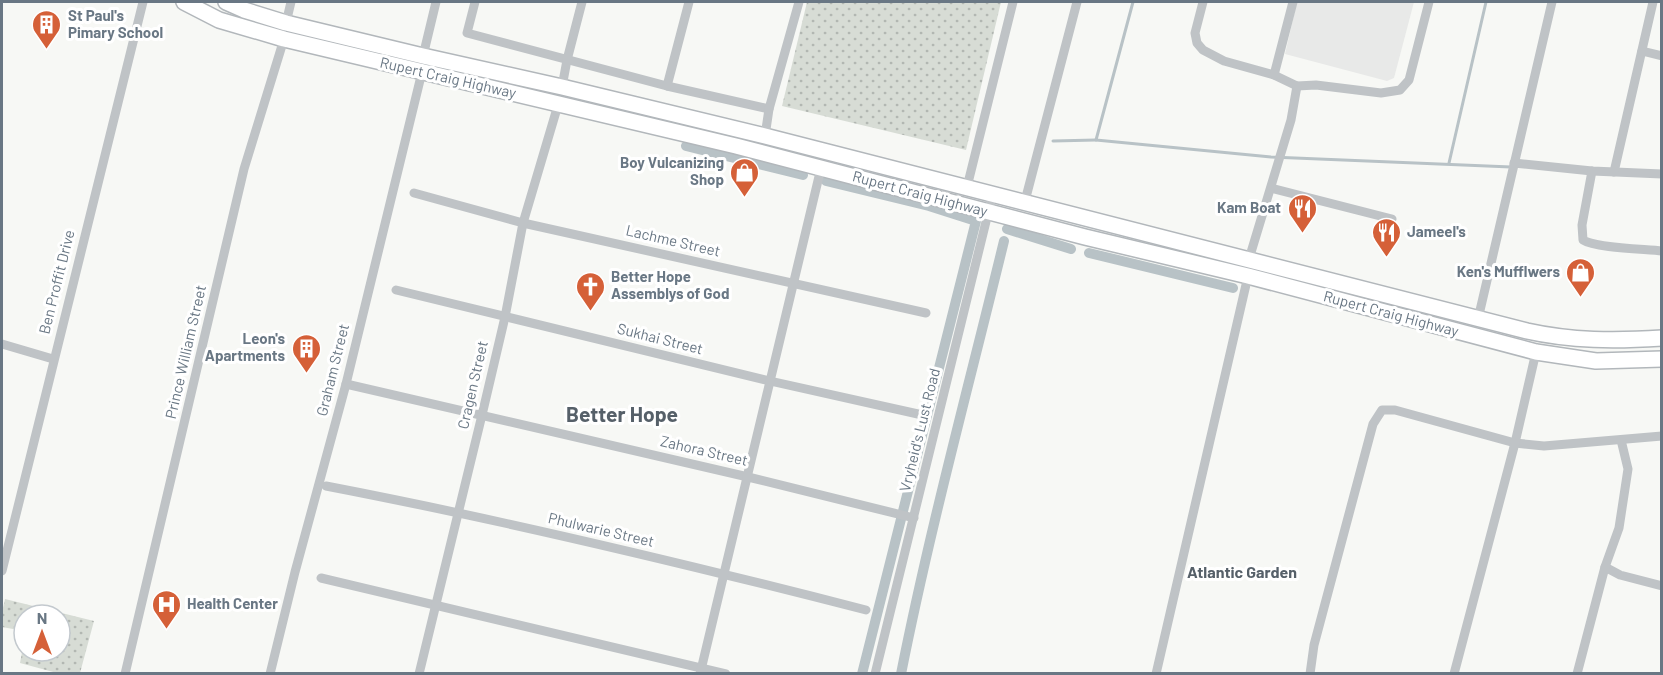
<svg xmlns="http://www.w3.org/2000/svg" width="1663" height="675" viewBox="0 0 1663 675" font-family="Barlow,sans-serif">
	<defs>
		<pattern id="grass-dots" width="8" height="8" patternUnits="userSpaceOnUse" patternTransform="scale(1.5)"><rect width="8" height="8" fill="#d7dcd5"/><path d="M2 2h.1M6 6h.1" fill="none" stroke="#b2b7b2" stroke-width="1.8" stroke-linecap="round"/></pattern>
	</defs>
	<rect width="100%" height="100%" fill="#f7f8f5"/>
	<path fill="#e8e9e8" d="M1297,2H1414L1394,78L1387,81L1285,54Z"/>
	<g fill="url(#grass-dots)">
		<path d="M807,2H1001L966,150L782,106Z"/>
		<path d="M5,599L94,621L80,673H57L20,663L24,642V651H60V615H24V631L2,627V612Z"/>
	</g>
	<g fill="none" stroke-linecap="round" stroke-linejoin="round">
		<g stroke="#b8c2c6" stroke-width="3">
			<path d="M1133,2L1096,140L1271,157L1511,167"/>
			<path d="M1053,141L1096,140"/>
			<path d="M1449,163L1486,2"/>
		</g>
		<g stroke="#b8c2c6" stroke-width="10">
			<path d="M686,146L803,175"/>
			<path d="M826,181L929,206L976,221L862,674"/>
			<path d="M1007,229L1071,249"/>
			<path d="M1089,253L1233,288"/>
			<path d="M901,674C930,528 969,385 1004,241"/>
		</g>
		<defs>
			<g id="primary">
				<path d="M184,2L219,20L284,39L736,146L1085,237L1248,276L1536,352L1596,361L1662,359"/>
				<path d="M226,2L244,10L286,23L423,56L562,87L765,136L1527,331C1572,341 1615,341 1662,338"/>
			</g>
		</defs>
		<use href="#primary" stroke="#b2b7bb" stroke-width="18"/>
		<g stroke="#bfc3c6" stroke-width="9">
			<path d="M475,2L467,33L667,86L769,109"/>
			<path d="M1203,2L1195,33L1197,43L1203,50L1224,61L1274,75L1297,86L1316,85L1381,93L1400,90L1409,80L1429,2"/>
			<path d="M286,23L291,2"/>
			<path d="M1642,51L1662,56"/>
			<path d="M423,56L436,2"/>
			<path d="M1274,75L1293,2"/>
			<path d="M667,86L689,2"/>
			<path d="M562,87L567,60L582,2"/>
			<path d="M765,136L769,109L799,2"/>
			<path d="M1514,163L1592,171L1662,174"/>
			<path d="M1592,171L1582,225L1583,240C1595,248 1644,249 1662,251"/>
			<path d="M1614,172L1653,2"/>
			<path d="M967,187L1013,2"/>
			<path d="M1271,188L1392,219"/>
			<path d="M414,193L523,223L926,313"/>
			<path d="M1025,201L1077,2"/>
			<path d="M1249,259L1291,120L1297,86"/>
			<path d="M396,290L770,381L918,414"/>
			<path d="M1478,319L1552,2"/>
			<path d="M2,344L53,359"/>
			<path d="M346,384L748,477L914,518"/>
			<path d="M326,486C508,521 687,564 866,610"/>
			<path d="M1605,567L1620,575L1662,586"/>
			<path d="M2,571L143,2"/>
			<path d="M321,578L726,674"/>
			<path d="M125,674L244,169L284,39"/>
			<path d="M270,674L295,572L346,384L422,72"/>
			<path d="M419,674L482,415L505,317L523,223L558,105"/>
			<path d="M700,674L821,168"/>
			<path d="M875,674L993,193"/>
			<path d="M1156,674L1248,276"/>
			<path d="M1310,674L1314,645L1373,424L1382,410H1395L1515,443L1544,446L1662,436"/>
			<path d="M1454,674L1515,443L1536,352"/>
			<path d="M1577,674L1605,567L1619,528L1628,469L1621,440"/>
		</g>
		<use href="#primary" stroke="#fff" stroke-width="15"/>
	</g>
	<defs>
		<symbol id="building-pin" viewBox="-11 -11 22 30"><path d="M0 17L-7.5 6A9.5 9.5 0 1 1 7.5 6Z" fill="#d56038" stroke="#fff"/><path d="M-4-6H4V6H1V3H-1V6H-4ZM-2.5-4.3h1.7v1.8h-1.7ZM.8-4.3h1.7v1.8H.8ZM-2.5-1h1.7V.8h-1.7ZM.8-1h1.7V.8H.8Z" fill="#fff"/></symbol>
		<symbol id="shop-pin" viewBox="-11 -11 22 30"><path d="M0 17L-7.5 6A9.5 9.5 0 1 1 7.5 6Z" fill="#d56038" stroke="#fff"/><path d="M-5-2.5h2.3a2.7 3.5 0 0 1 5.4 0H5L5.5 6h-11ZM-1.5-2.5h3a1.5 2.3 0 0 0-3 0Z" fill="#fff"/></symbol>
		<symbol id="restaurant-pin" viewBox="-11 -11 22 30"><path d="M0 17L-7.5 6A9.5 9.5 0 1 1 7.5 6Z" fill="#d56038" stroke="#fff"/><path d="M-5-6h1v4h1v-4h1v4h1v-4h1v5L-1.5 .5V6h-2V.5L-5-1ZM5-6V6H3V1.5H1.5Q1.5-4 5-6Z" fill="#fff"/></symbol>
		<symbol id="church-pin" viewBox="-11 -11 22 30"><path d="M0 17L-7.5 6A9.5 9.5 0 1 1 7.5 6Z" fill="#d56038" stroke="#fff"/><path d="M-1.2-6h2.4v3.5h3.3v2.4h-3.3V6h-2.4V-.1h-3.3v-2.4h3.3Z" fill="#fff"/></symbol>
		<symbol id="hospital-pin" viewBox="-11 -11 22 30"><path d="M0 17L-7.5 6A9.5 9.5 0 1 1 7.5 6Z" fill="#d56038" stroke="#fff"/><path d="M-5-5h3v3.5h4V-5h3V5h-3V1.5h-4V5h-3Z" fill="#fff"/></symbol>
	</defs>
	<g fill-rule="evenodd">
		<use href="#building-pin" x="30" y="8" width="33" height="45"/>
		<use href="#shop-pin" x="728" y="156" width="33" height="45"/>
		<use href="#restaurant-pin" x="1286" y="192" width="33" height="45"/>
		<use href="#restaurant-pin" x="1370" y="216" width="33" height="45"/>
		<use href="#shop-pin" x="1564" y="256" width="33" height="45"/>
		<use href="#church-pin" x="574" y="270" width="33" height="45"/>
		<use href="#building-pin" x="290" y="332" width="33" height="45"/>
		<use href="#hospital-pin" x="150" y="588" width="33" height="45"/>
	</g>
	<g text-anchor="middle" stroke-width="6" stroke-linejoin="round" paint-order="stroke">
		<g font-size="15" font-weight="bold" fill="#697784" stroke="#fff" text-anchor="start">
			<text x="68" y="21">St Paul's<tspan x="68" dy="17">Pimary School</tspan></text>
			<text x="724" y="168" text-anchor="end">Boy Vulcanizing<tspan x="724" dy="17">Shop</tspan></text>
			<text x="1281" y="213" text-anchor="end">Kam Boat</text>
			<text x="1407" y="237">Jameel's</text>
			<text x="1560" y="277" text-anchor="end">Ken's Mufflwers</text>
			<text x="611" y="282">Better Hope<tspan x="611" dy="17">Assemblys of God</tspan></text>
			<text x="285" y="344" text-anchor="end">Leon's<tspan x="285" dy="17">Apartments</tspan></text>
			<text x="187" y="609">Health Center</text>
		</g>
		<g font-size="15" fill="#697784" stroke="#fff">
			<text transform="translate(448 78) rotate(13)" y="5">Rupert Craig Highway</text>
			<text transform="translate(920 194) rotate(15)" y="5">Rupert Craig Highway</text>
			<text transform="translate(673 241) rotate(13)" y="5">Lachme Street</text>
			<text transform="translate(57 282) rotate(-76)" y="5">Ben Proffit Drive</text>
			<text transform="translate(1391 314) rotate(15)" y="5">Rupert Craig Highway</text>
			<text transform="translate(660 339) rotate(14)" y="5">Sukhai Street</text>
			<text transform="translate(186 352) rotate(-77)" y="5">Prince William Street</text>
			<text transform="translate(333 370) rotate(-76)" y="5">Graham Street</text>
			<text transform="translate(473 385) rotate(-77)" y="5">Cragen Street</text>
			<text transform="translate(920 430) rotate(-76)" y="5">Vryheid's Lust Road</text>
			<text transform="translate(704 451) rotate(13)" y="5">Zahora Street</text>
			<text transform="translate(601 530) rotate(13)" y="5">Phulwarie Street</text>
		</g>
		<g font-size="16" font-weight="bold" fill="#566069" stroke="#fff">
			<text x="1242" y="578">Atlantic Garden</text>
		</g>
		<g font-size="21" font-weight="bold" fill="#566069" stroke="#fff">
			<text x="622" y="422">Better Hope</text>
		</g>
	</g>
	<rect width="1663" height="675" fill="none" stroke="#697784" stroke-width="6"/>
	<g transform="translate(42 633)"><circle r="28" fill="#ffffff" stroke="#c3c9ce" stroke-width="1.5"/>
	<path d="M0-4.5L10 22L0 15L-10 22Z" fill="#d56038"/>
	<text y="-9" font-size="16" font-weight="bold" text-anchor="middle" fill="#697784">N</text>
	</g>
</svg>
